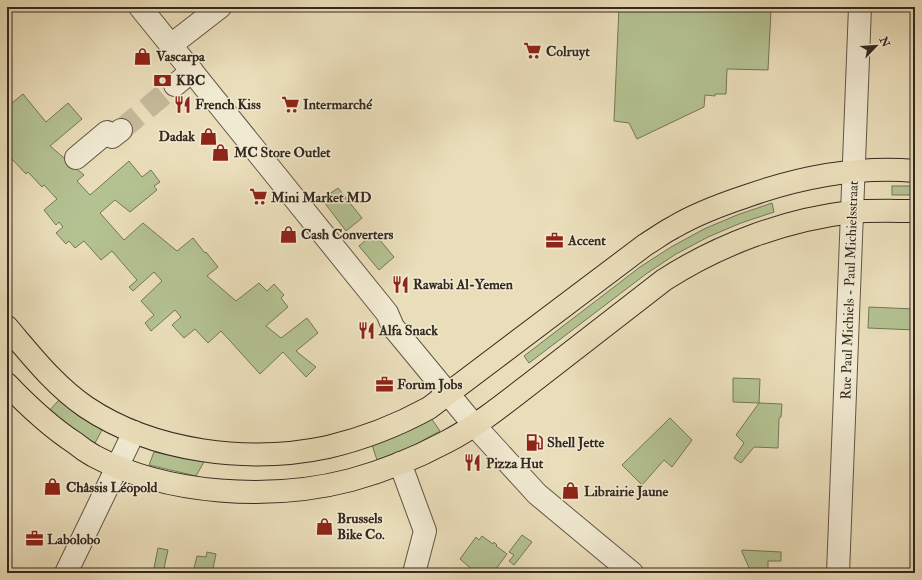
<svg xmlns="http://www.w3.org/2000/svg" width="922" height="580" viewBox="0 0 922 580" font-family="'IM FELL Double Pica',serif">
	<rect width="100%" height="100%" fill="#eadeba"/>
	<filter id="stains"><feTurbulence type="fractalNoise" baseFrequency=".005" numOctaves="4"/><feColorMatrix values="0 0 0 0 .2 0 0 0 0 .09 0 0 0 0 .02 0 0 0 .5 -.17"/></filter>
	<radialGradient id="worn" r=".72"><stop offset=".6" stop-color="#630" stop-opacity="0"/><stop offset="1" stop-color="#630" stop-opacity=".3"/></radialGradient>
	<g fill="#b4c292" stroke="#757658">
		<path d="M619,7H778V10H771L768,70L727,69L726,94H715V96L705,95L704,107L637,139L629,123L614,121Z"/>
		<path d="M23,94L46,122L68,103L82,119L50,146L84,175L77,181L90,195L129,161L142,177L151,170L160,182L154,186L157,190L130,212L115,200L100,213L124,240L143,223L177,251L193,238L205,253L206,252L218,267L207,276L236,301L259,283L267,291L274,284L284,295L281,298L288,307L266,326L281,338L307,318L318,333L296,351L316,367L306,377L283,352L260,374L221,331L208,343L195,329L184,338L172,325L181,317L175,310L151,331L145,323L154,315L141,301L162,281L154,272L133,291L129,287L137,280L112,251L101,260L84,241L75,248L69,241L66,244L56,233L63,227L59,222L56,225L44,210L57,199L44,185L42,187L28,172L26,174L11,158L9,161L7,159V107Z"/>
		<rect x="892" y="186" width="23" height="9"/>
		<path d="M338,188L362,218L346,231L324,202L328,195Z"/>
		<path d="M772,203L774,212L741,223L708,237L676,254L646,274L529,363L524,356L640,267L671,247L704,229L737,215Z"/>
		<path d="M374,233L394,257L379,270L359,246Z"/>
		<path d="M869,307L915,309V330L868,328Z"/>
		<path d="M733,378L760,379L759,403L782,404L781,417L779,418L778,448L754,447L741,463L734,458L744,443L736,435L759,403L733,402Z"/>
		<path d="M59,400L80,416L102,430L95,443L83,436L49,411Z"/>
		<path d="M431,418L440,431L411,447L377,460L372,445Z"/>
		<path d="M670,418L692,440L672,467L664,460L642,485L622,465Z"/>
		<path d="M154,452L204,462L196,476L149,465Z"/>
		<path d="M522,535L532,542L514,565L509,561L514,555L509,552Z"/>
		<path d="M482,536L493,544L494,542L497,545L496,546L507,554L493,573H476L460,559L476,537L479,540Z"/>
		<path d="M158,548L168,550L163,573H153Z"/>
		<path d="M742,550L781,552V561H768V572H751L742,552Z"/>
		<path d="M207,552L216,554L212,573H193L197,556L206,557Z"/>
	</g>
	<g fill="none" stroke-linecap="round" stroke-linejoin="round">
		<path stroke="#c6ba9b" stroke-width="22" stroke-dasharray="22 11" stroke-linecap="butt" d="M121,130L175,85"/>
		<defs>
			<g id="minor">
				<path d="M140,7L387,313L393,327L474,425L537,494L632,573"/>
				<path d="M171,45L220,7"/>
				<path d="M175,85L192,71"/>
				<path d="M76,158L107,132L112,137L121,130"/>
				<path d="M400,463L425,531L414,573"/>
				<path d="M66,573L134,432"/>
				<path d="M838,573L860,7"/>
			</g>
			<g id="major">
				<path d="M7,327C31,355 55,386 86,407C153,452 249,464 328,447C362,439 398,425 429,408L645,245C655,239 664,232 674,227C696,214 720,205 744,197C800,177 856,166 915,171"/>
				<path d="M7,384C28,406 49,426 75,443C81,448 87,452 94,456C167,495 271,501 351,480C384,471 416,458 446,442C479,425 509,400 539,377C580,345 622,313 664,280C720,244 785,220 851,212C872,210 894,211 915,211"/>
			</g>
		</defs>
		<use href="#minor" stroke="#635646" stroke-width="24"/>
		<use href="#major" stroke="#36291f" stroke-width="24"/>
		<use href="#minor" stroke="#f1ead2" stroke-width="22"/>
		<use href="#major" stroke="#eadeba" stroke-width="22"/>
	</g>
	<defs>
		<symbol id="supermarket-bare" viewBox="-9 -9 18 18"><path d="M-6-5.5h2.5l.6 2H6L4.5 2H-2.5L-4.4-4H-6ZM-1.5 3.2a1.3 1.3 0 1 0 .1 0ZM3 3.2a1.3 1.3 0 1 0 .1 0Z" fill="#8f2418" stroke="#f1ead2" stroke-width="2.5" paint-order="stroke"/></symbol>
		<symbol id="shop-bare" viewBox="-9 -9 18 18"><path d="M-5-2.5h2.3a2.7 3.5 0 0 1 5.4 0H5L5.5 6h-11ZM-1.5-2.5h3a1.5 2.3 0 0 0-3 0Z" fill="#8f2418" stroke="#f1ead2" stroke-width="2.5" paint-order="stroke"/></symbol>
		<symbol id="bank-bare" viewBox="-9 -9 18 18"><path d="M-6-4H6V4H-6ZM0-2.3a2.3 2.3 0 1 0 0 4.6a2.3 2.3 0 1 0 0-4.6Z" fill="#8f2418" stroke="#f1ead2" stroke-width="2.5" paint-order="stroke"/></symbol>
		<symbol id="restaurant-bare" viewBox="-9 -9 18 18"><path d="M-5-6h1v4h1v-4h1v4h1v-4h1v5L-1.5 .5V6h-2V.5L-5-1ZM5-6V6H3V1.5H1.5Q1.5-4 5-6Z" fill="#8f2418" stroke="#f1ead2" stroke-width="2.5" paint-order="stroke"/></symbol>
		<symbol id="office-bare" viewBox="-9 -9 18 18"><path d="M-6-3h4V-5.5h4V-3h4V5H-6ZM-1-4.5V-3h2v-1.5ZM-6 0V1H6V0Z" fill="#8f2418" stroke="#f1ead2" stroke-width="2.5" paint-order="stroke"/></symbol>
		<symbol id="fuel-bare" viewBox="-9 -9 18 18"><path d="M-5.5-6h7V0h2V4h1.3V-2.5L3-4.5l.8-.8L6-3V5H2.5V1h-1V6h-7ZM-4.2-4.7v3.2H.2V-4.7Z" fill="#8f2418" stroke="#f1ead2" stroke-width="2.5" paint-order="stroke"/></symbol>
	</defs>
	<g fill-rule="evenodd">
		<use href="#supermarket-bare" x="520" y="38" width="25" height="25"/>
		<use href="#shop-bare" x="130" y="44" width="25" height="25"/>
		<use href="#bank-bare" x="150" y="68" width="25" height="25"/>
		<use href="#restaurant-bare" x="170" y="92" width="25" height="25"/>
		<use href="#supermarket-bare" x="278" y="92" width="25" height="25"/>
		<use href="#shop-bare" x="196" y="124" width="25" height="25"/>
		<use href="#shop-bare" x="208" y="140" width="25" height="25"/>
		<use href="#supermarket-bare" x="246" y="184" width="25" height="25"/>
		<use href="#shop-bare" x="276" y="222" width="25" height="25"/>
		<use href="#office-bare" x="542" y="228" width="25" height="25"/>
		<use href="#restaurant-bare" x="388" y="272" width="25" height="25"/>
		<use href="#restaurant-bare" x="354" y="318" width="25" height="25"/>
		<use href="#office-bare" x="372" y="372" width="25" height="25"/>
		<use href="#fuel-bare" x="522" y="430" width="25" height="25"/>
		<use href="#restaurant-bare" x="460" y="450" width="25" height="25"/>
		<use href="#shop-bare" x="40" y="474" width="25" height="25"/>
		<use href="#shop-bare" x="558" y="478" width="25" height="25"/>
		<use href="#shop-bare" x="312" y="514" width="25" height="25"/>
		<use href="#office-bare" x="22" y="526" width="25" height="25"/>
	</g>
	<g text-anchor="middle" stroke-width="3" stroke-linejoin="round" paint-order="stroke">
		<g font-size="14" font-weight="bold" fill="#36291f" stroke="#f1ead2" text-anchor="start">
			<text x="546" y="56">Colruyt</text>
			<text x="156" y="61">Vascarpa</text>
			<text x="176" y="85">KBC</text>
			<text x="195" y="109">French Kiss</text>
			<text x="303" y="109">Intermarché</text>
			<text x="195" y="141" text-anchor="end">Dadak</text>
			<text x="234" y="157">MC Store Outlet</text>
			<text x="271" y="202">Mini Market MD</text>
			<text x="301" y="239">Cash Converters</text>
			<text x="568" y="245">Accent</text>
			<text x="413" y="289">Rawabi Al-Yemen</text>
			<text x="379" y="335">Alfa Snack</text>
			<text x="397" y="389">Forum Jobs</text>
			<text x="547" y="447">Shell Jette</text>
			<text x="486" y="468">Pizza Hut</text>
			<text x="66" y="492">Châssis Léopold</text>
			<text x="584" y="496">Librairie Jaune</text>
			<text x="337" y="523">Brussels<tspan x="337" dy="16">Bike Co.</tspan></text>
			<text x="47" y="544">Labolobo</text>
		</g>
		<g font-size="14" fill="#36291f" stroke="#f1ead2">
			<text transform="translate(849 290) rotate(-88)" y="5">Rue Paul Michiels - Paul Michielsstraat</text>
		</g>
	</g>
	<rect width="922" height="580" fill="none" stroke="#eadeba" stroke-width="24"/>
	<rect x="8" y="8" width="906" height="564" fill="none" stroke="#36291f" stroke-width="2"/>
	<rect x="12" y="12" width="898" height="556" fill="none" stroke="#36291f"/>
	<g transform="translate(876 46) rotate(65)" stroke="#f1ead2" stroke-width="3" paint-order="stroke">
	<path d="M0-3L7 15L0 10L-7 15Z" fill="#36291f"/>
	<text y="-6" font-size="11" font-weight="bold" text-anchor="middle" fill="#36291f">N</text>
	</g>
	<rect width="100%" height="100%" filter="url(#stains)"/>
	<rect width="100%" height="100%" fill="url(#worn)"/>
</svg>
